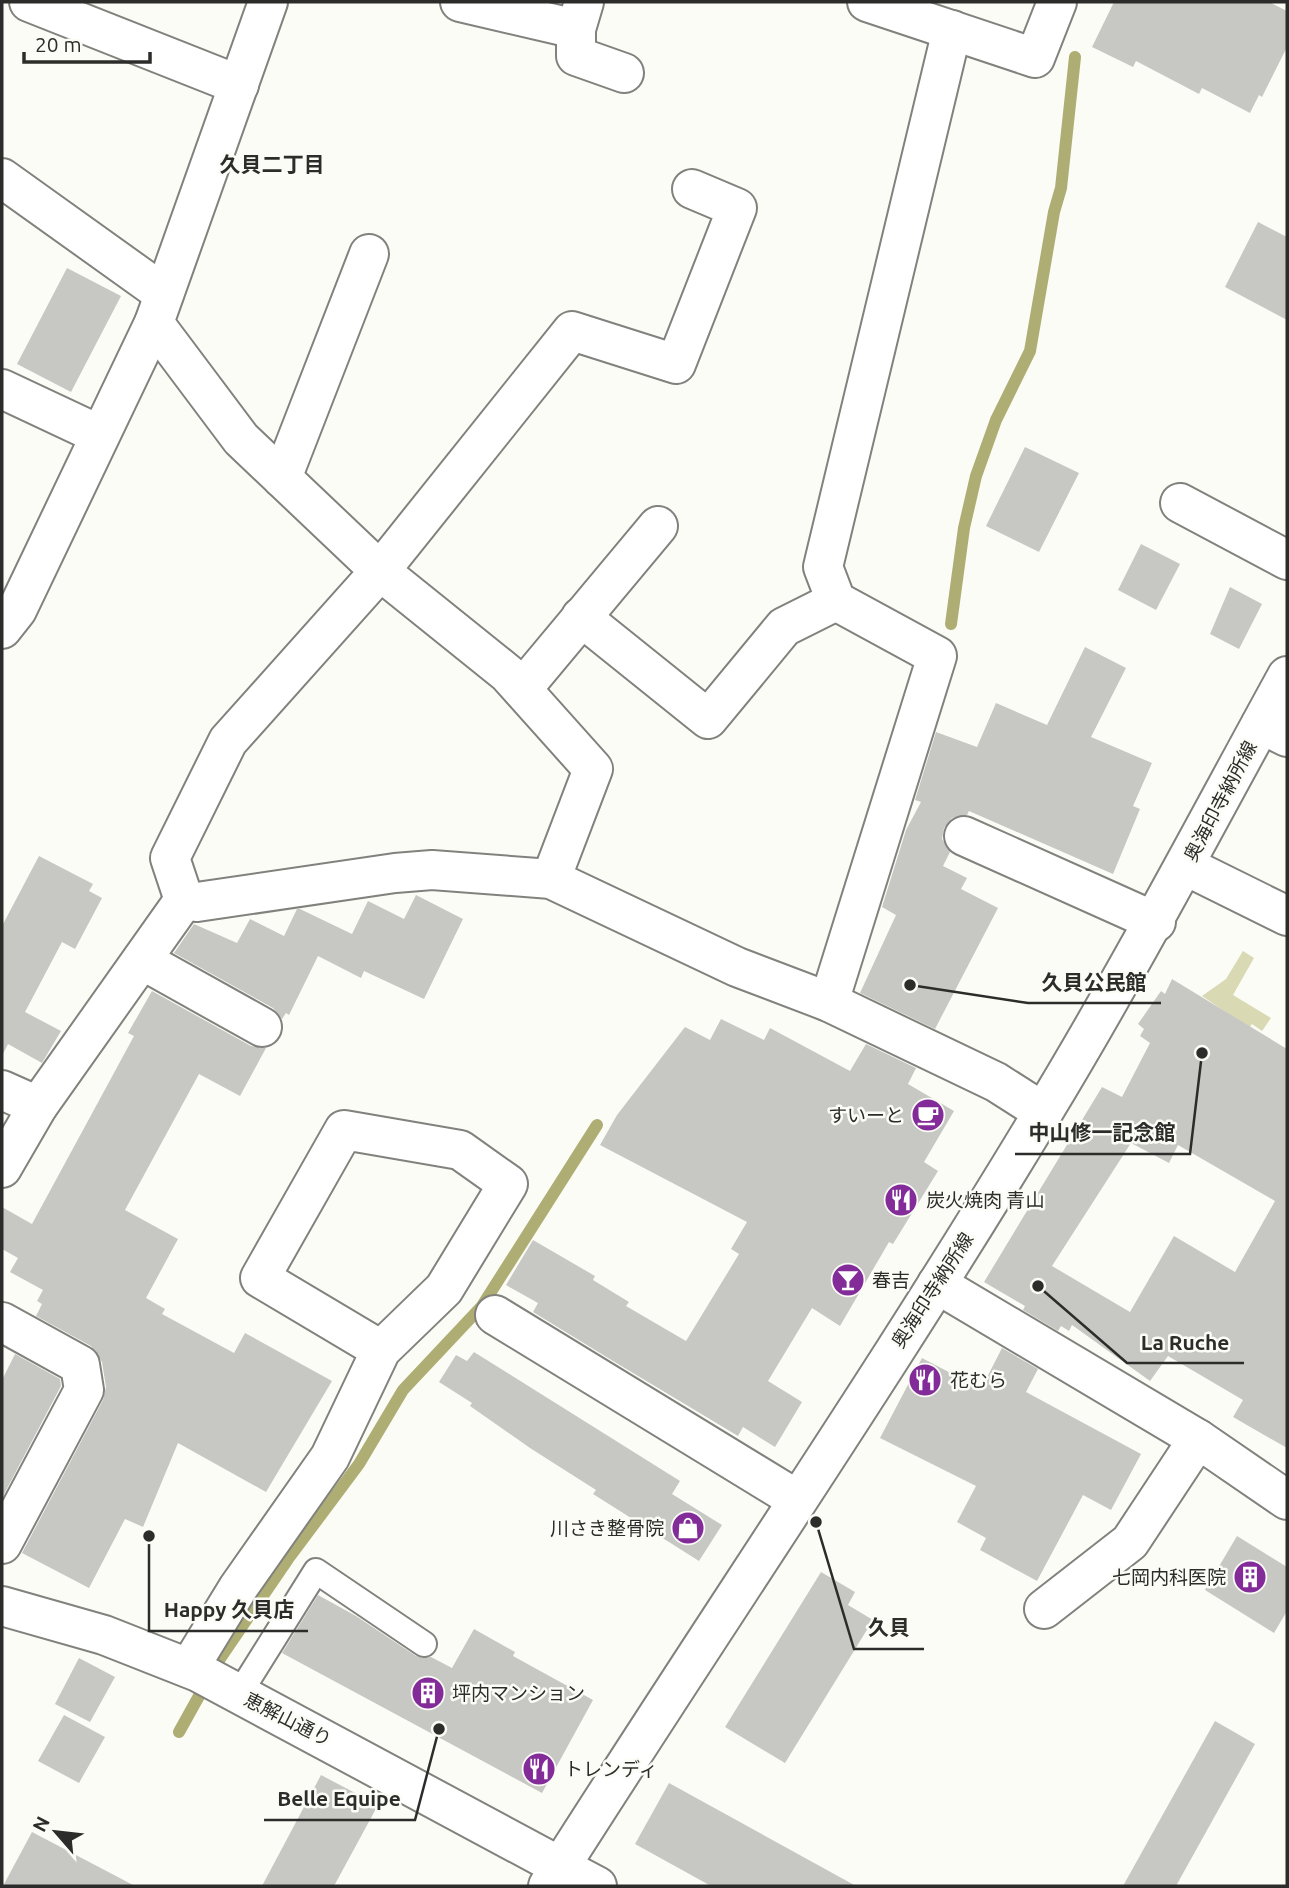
<svg xmlns="http://www.w3.org/2000/svg" width="1289" height="1888" viewBox="0 0 1289 1888" font-family="Ubuntu,'Noto Sans JP',sans-serif">
	<rect width="100%" height="100%" fill="#fcfcf7"/>
	<path fill="#d9d9b4" d="M1243,951L1254,958L1233,995L1271,1018L1262,1031L1252,1024L1249,1028L1202,996L1226,979Z"/>
	<g fill="none" stroke-linecap="round" stroke-linejoin="round">
		<g stroke="#aeae74" stroke-width="12">
			<path d="M951,624L964,528L976,476L996,420L1030,351L1054,212L1061,188L1075,57"/>
			<path d="M179,1732L219,1660L288,1559L359,1464L403,1390L482,1306L597,1125"/>
		</g>
	</g>
	<g fill="#c7c8c3" fill-rule="evenodd">
		<path d="M1114,2H1269L1287,11V47L1262,97L1259,95L1250,113L1202,88L1199,94L1136,61L1133,67L1092,47Z"/>
		<path d="M1258,222L1287,237V320L1225,287Z"/>
		<path d="M67,268L121,296L71,392L17,364Z"/>
		<path d="M1025,447L1079,473L1039,552L986,526Z"/>
		<path d="M1141,544L1180,564L1156,610L1118,590Z"/>
		<path d="M1230,587L1262,604L1239,649L1210,634Z"/>
		<path d="M1085,647L1126,668L1091,737L1152,763L1133,806L1140,809L1113,874L969,811L967,815L952,818L944,828L942,839L950,852L943,866L967,878L961,889L998,908L935,1029L860,993L896,915L882,907L906,830L921,802L915,800L936,732L977,747L996,703L1047,725Z"/>
		<path d="M39,856L93,884L89,891L102,898L75,949L62,942L25,1012L61,1031L42,1063L8,1044L2,1056V926Z"/>
		<path d="M416,895L463,919L424,999L364,971L361,978L318,956L289,1015L286,1013L282,1019L273,1008L174,953L194,924L237,943L250,919L284,936L297,909H300L352,934L368,901L404,919Z"/>
		<path d="M1172,979L1287,1049V1448L1233,1417L1243,1400L1168,1356L1150,1381L1072,1325L1069,1331L1061,1326L1058,1331L1023,1310L1025,1306L984,1282L1102,1087L1122,1097L1150,1043L1140,1036L1144,1029L1138,1024L1161,991L1165,994ZM1131,1143L1169,1163L1178,1145L1275,1201L1235,1272L1174,1236L1130,1312L1052,1266Z"/>
		<path d="M152,991L251,1046L266,1048L240,1096L199,1074L125,1210L178,1239L146,1298L165,1309L162,1314L234,1353L245,1333L332,1381L266,1492L178,1443L143,1527L125,1519L89,1588L22,1553L103,1400L106,1387L102,1362L91,1346L36,1316L42,1304L37,1301L43,1290L10,1272L18,1258L2,1249V1207L32,1224L134,1036L128,1033Z"/>
		<path d="M721,1019L764,1040L770,1028L850,1071L866,1044L916,1068L908,1084L954,1111L924,1162L938,1171L893,1244L889,1242L840,1326L812,1308L768,1381L802,1402L775,1447L743,1427L738,1436L608,1358L533,1312L538,1303L506,1285L533,1240L595,1276L593,1280L629,1302L626,1306L686,1341L739,1254L731,1249L747,1222L600,1145L617,1115L685,1027L710,1040Z"/>
		<path d="M1002,1348L1038,1369L1026,1392L1141,1454L1111,1510L1083,1495L1037,1581L980,1550L986,1538L957,1522L976,1486L880,1438L922,1358L981,1389Z"/>
		<path d="M474,1352L680,1481L672,1494L722,1525L699,1561L593,1494L596,1490L530,1448L470,1406L472,1403L439,1382L456,1355L467,1361Z"/>
		<path d="M15,1354L60,1379L61,1386L2,1498V1380Z"/>
		<path d="M1237,1536L1287,1567V1611L1274,1633L1205,1590Z"/>
		<path d="M821,1572L855,1592L848,1605L873,1620L785,1763L725,1727Z"/>
		<path d="M318,1595L356,1616L416,1656L431,1657L452,1668L474,1629L515,1652L513,1656L593,1700L542,1793L282,1653Z"/>
		<path d="M79,1658L115,1677L90,1722L55,1704Z"/>
		<path d="M64,1715L105,1737L79,1783L38,1761Z"/>
		<path d="M1215,1721L1255,1744L1176,1886H1123Z"/>
		<path d="M321,1775L378,1805L334,1886H262Z"/>
		<path d="M669,1783L856,1886H711L635,1844Z"/>
		<path d="M32,1832L135,1886H3Z"/>
	</g>
	<g fill="none" stroke-linecap="round" stroke-linejoin="round">
		<defs>
			<path id="service" d="M239,1694L316,1571L424,1644"/>
			<g id="minor">
				<path d="M29,2L239,85"/>
				<path d="M460,2L576,29"/>
				<path d="M584,2L576,29V56L624,73"/>
				<path d="M867,2L1035,58L1057,2"/>
				<path d="M2,178L164,294"/>
				<path d="M2,389L100,435"/>
				<path d="M282,478L369,254"/>
				<path d="M1180,503L1287,560"/>
				<path d="M581,617L708,719L784,627L836,601"/>
				<path d="M2,629L17,610L154,323"/>
				<path d="M522,689L658,526"/>
				<path d="M1261,724L1287,737"/>
				<path d="M964,836L1156,922"/>
				<path d="M1186,866L1287,916"/>
				<path d="M551,879L593,769L508,674L380,571L572,331L676,364L737,208L692,189"/>
				<path d="M184,900L170,858L228,741L380,571L241,439L154,323L268,2"/>
				<path d="M184,900L197,902L395,873L432,870L551,879L737,967L829,1002L996,1082L1043,1112"/>
				<path d="M142,960L262,1027"/>
				<path d="M829,1002L937,656L836,601L823,567L952,30"/>
				<path d="M2,1090L38,1106"/>
				<path d="M2,1168L38,1106L184,900"/>
				<path d="M937,1284L1198,1439L1287,1500"/>
				<path d="M495,1315L796,1499"/>
				<path d="M2,1322L80,1365L84,1390L2,1544"/>
				<path d="M1044,1609L1130,1542L1198,1439"/>
				<path d="M189,1668L238,1588L330,1457L381,1350L444,1289L508,1184L460,1150L344,1130L260,1278L381,1350"/>
				<path d="M561,1867L597,1886"/>
			</g>
			<path id="tertiary" d="M2,1606L104,1635L198,1672L561,1867"/>
			<path id="secondary" d="M548,1886C712,1627 886,1374 1044,1111C1130,969 1207,822 1287,676"/>
		</defs>
		<use href="#service" stroke="#81817d" stroke-width="28"/>
		<use href="#minor" stroke="#81817d" stroke-width="42"/>
		<use href="#tertiary" stroke="#81817d" stroke-width="42"/>
		<use href="#secondary" stroke="#81817d" stroke-width="42"/>
		<use href="#service" stroke="#fff" stroke-width="24"/>
		<use href="#minor" stroke="#fff" stroke-width="38"/>
		<use href="#tertiary" stroke="#fff" stroke-width="38"/>
		<use href="#secondary" stroke="#fff" stroke-width="38"/>
	</g>
	<defs>
		<symbol id="cafe-disc" viewBox="-11 -11 22 22"><circle r="9.5" fill="#822b99" stroke="#fcfcf7"/><path d="M-5.5-4.5H6V0H3Q3 3.5 0 3.5H-2.5Q-5.5 3.5-5.5 0ZM3-3.2v2h1.7v-2ZM-6 4.5H4V6H-6Z" fill="#fff"/></symbol>
		<symbol id="restaurant-disc" viewBox="-11 -11 22 22"><circle r="9.5" fill="#822b99" stroke="#fcfcf7"/><path d="M-5-6h1v4h1v-4h1v4h1v-4h1v5L-1.5 .5V6h-2V.5L-5-1ZM5-6V6H3V1.5H1.5Q1.5-4 5-6Z" fill="#fff"/></symbol>
		<symbol id="bar-disc" viewBox="-11 -11 22 22"><circle r="9.5" fill="#822b99" stroke="#fcfcf7"/><path d="M-6-5H6L.8 .8V4.5H3.5V6h-7V4.5H-.8V.8Z" fill="#fff"/></symbol>
		<symbol id="shop-disc" viewBox="-11 -11 22 22"><circle r="9.5" fill="#822b99" stroke="#fcfcf7"/><path d="M-5-2.5h2.3a2.7 3.5 0 0 1 5.4 0H5L5.5 6h-11ZM-1.5-2.5h3a1.5 2.3 0 0 0-3 0Z" fill="#fff"/></symbol>
		<symbol id="building-disc" viewBox="-11 -11 22 22"><circle r="9.5" fill="#822b99" stroke="#fcfcf7"/><path d="M-4-6H4V6H1V3H-1V6H-4ZM-2.5-4.3h1.7v1.8h-1.7ZM.8-4.3h1.7v1.8H.8ZM-2.5-1h1.7V.8h-1.7ZM.8-1h1.7V.8H.8Z" fill="#fff"/></symbol>
	</defs>
	<g fill-rule="evenodd">
		<use href="#cafe-disc" x="909" y="1096" width="38" height="38"/>
		<use href="#restaurant-disc" x="882" y="1181" width="38" height="38"/>
		<use href="#bar-disc" x="829" y="1261" width="38" height="38"/>
		<use href="#restaurant-disc" x="906" y="1361" width="38" height="38"/>
		<use href="#shop-disc" x="669" y="1509" width="38" height="38"/>
		<use href="#building-disc" x="1231" y="1558" width="38" height="38"/>
		<use href="#building-disc" x="409" y="1674" width="38" height="38"/>
		<use href="#restaurant-disc" x="520" y="1750" width="38" height="38"/>
	</g>
	<g text-anchor="middle" stroke-width="5" stroke-linejoin="round" paint-order="stroke">
		<g font-size="19" fill="#2c2c2a" stroke="#fcfcf7">
			<text transform="translate(1220 801) rotate(-62)" y="7">奥海印寺納所線</text>
			<text transform="translate(932 1290) rotate(-57)" y="7">奥海印寺納所線</text>
			<text transform="translate(288 1719) rotate(27)" y="7">恵解山通り</text>
		</g>
		<g font-size="19" fill="#2c2c2a" stroke="#fcfcf7" text-anchor="start">
			<text x="904" y="1122" text-anchor="end">すいーと</text>
			<text x="926" y="1207">炭火焼肉 青山</text>
			<text x="872" y="1287">春吉</text>
			<text x="950" y="1387">花むら</text>
			<text x="664" y="1535" text-anchor="end">川さき整骨院</text>
			<text x="1226" y="1584" text-anchor="end">七岡内科医院</text>
			<text x="452" y="1700">坪内マンション</text>
			<text x="564" y="1776">トレンディ</text>
		</g>
		<g font-size="21" font-weight="bold" fill="#2c2c2a" stroke="#fcfcf7">
			<text x="272" y="172">久貝二丁目</text>
		</g>
	</g>
	<path fill="none" stroke="#2c2c2a" stroke-width="2.5" d="M910 985L1028 1003H1161M1202 1053L1190 1154H1015M1038 1286L1127 1363H1244M149 1536L149 1631H308M816 1522L854 1649H924M439 1729L415 1820H264"/>
	<g fill="#2c2c2a" stroke="#fcfcf7" stroke-width="2.5">
		<circle cx="910" cy="985" r="7"/>
		<circle cx="1202" cy="1053" r="7"/>
		<circle cx="1038" cy="1286" r="7"/>
		<circle cx="149" cy="1536" r="7"/>
		<circle cx="816" cy="1522" r="7"/>
		<circle cx="439" cy="1729" r="7"/>
	</g>
	<g font-size="21" text-anchor="middle" font-weight="bold" fill="#2c2c2a" stroke="#fcfcf7" stroke-width="5" stroke-linejoin="round" paint-order="stroke">
		<text x="1094" y="990">久貝公民館</text>
		<text x="1102" y="1140">中山修一記念館</text>
		<text x="1185" y="1350">La Ruche</text>
		<text x="229" y="1617">Happy 久貝店</text>
		<text x="889" y="1635">久貝</text>
		<text x="339" y="1806">Belle Equipe</text>
	</g>
	<rect width="1289" height="1888" fill="none" stroke="#2c2c2a" stroke-width="7"/>
	<g transform="translate(56 1832) rotate(298)" stroke="#fcfcf7" stroke-width="5" paint-order="stroke">
	<path d="M0-5L12 26L0 18L-12 26Z" fill="#2c2c2a"/>
	<text y="-10" font-size="19" font-weight="bold" text-anchor="middle" fill="#2c2c2a">N</text>
	</g>
	<path d="M24 52v10h126v-10" fill="none" stroke="#2c2c2a" stroke-width="3.5"/>
	<text x="35" y="52" font-size="21" fill="#2c2c2a" stroke="#fcfcf7" stroke-width="5" paint-order="stroke">20 m</text>
</svg>
